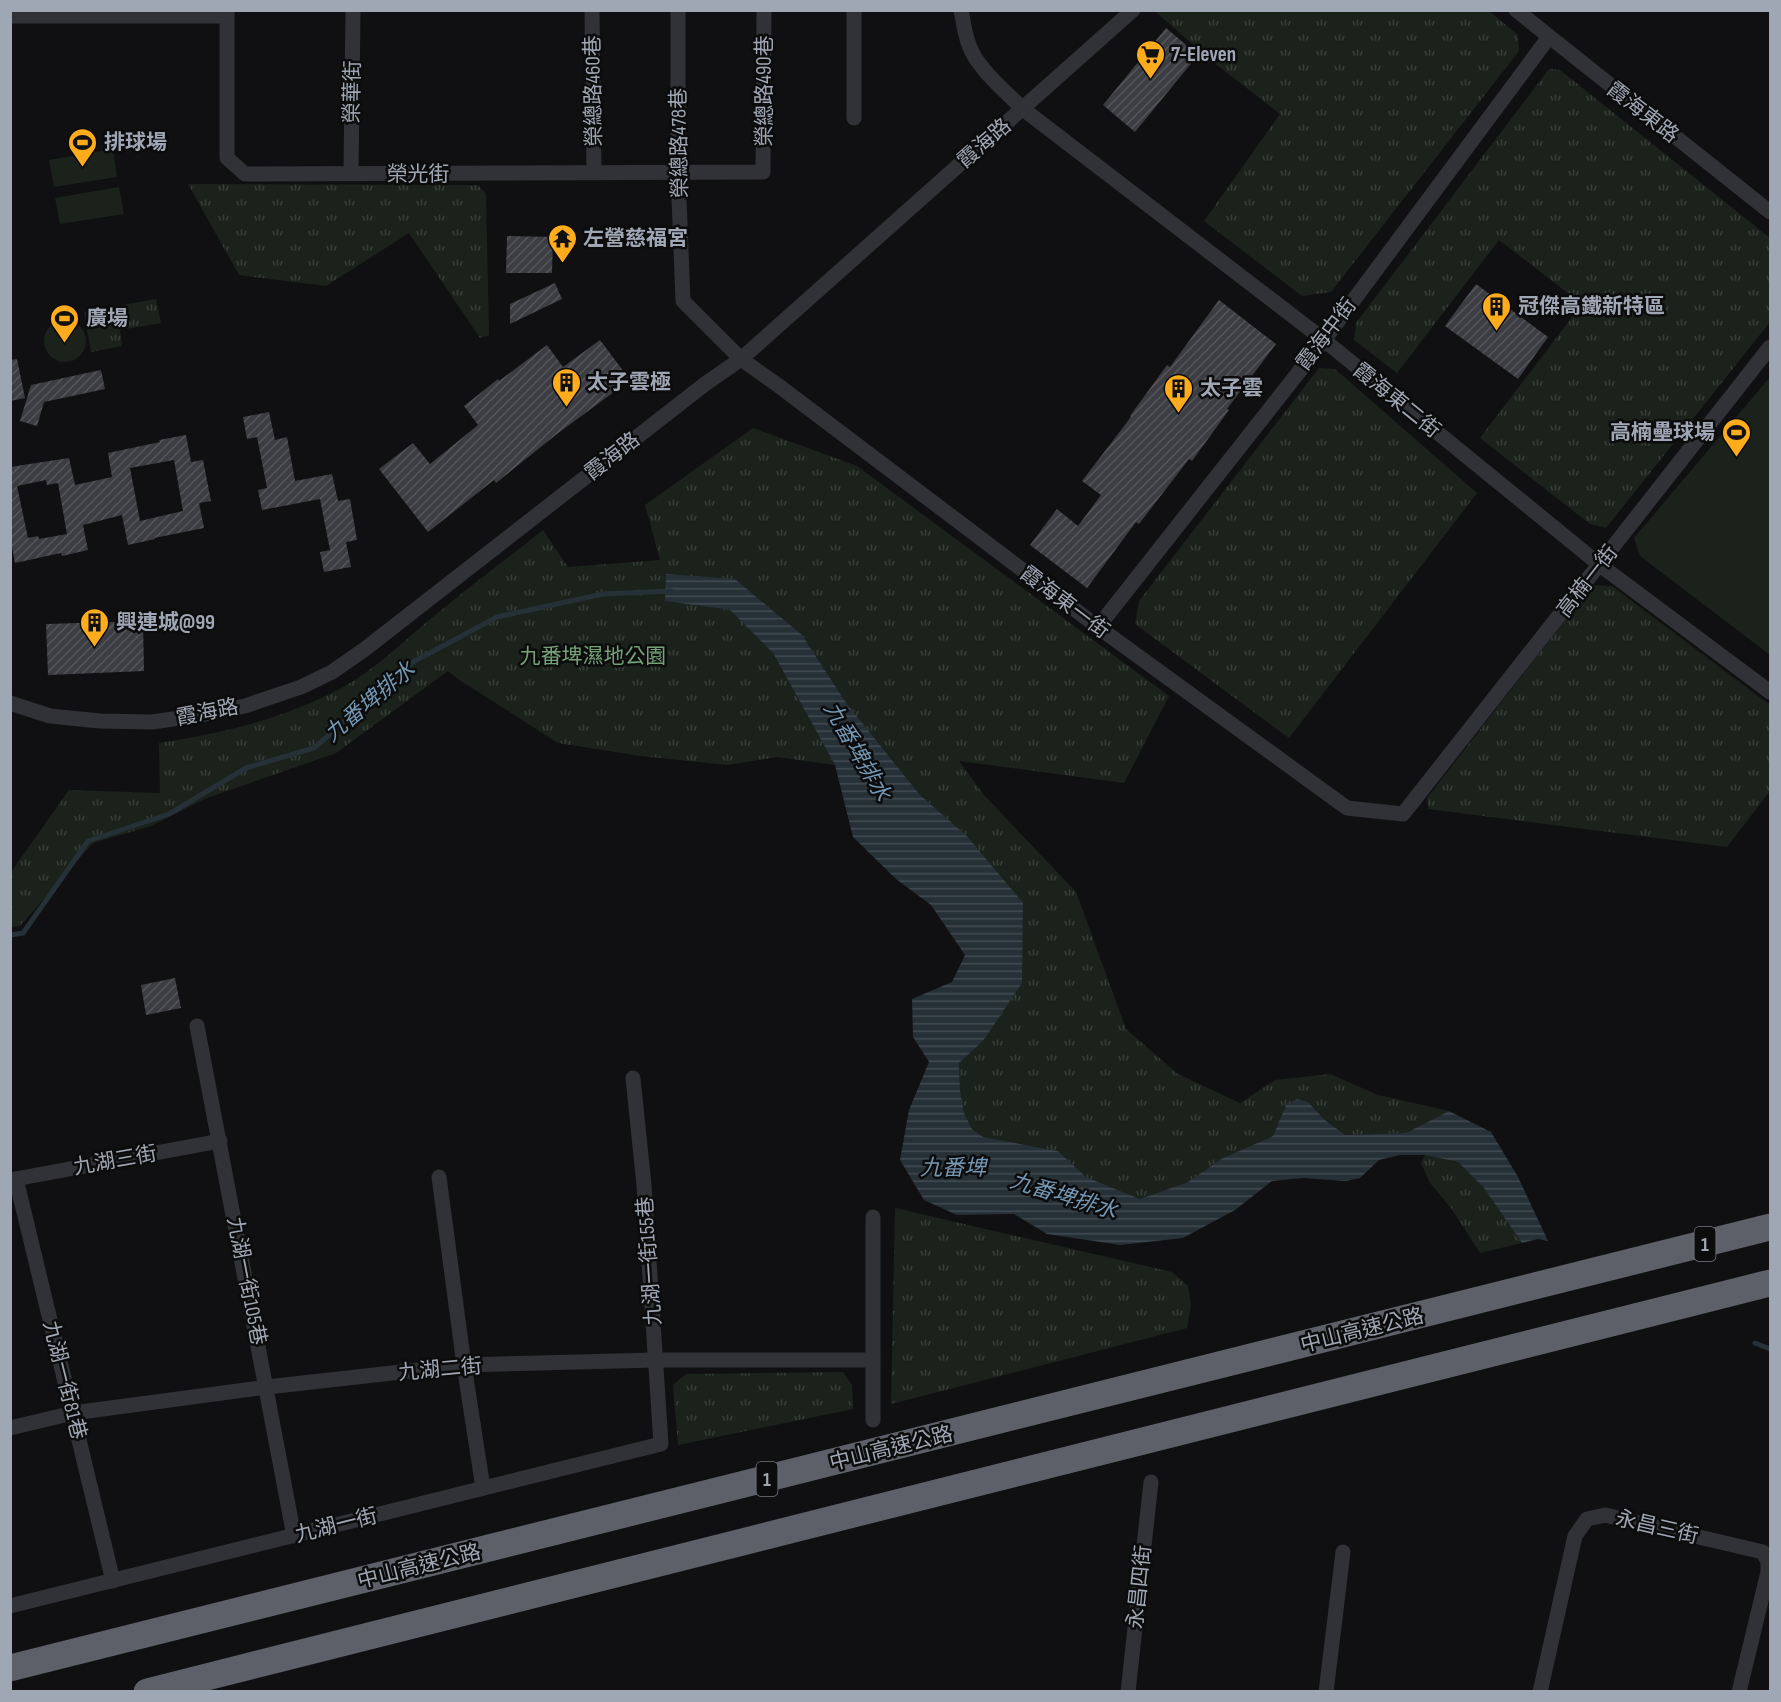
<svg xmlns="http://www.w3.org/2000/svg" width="1781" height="1702" viewBox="0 0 1781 1702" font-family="'Sofia Sans Condensed','Noto Sans TC',sans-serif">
	<defs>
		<pattern id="grass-tufts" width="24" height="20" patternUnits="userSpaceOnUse" patternTransform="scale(1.5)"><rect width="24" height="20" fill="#1a221b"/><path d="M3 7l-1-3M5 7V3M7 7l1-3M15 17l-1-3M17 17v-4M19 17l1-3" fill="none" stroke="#383f3a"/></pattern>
		<pattern id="water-rules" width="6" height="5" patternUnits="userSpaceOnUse" patternTransform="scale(1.5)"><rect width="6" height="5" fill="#263037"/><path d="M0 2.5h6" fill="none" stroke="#424b52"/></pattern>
		<pattern id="building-hatch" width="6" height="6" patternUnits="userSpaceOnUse" patternTransform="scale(1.5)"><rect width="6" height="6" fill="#3c3d42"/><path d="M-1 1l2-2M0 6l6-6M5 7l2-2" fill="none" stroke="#55565b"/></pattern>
	</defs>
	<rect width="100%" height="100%" fill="#101012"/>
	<g fill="url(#grass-tufts)">
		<path d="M1159,11H1489L1518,35L1519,51L1331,292L1302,296L1204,221L1280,114L1213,62L1157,13Z"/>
		<path d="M1549,69L1560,70L1770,238V322L1606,528L1590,524L1480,438L1582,304L1499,240L1397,373L1354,340L1356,323Z"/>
		<path d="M188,184L478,185L486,194L489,335L480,338L409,233L326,286L239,275Z"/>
		<path d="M156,299L161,323L120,330L122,346L91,352L84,312Z"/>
		<path d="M1319,368L1335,369L1477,493L1289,738L1135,624L1139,601Z"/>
		<path d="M753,428L857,466L1169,696L1124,783L959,761L984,795L1076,892L1126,1029L1178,1074L1240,1103L1275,1080L1330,1074L1378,1095L1449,1111L1406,1133L1344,1135L1325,1120L1308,1102L1286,1105L1273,1136L1221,1159L1188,1182L1140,1199L1086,1177L1058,1151L983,1137L972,1129L964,1113L960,1090L959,1063L983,1041L966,835L920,795L847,704L802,635L735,579L665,601L730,610L773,653L835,765L777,757L728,765L641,756L558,743L458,679L448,671L336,753L207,798L151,826L93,843L20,926L11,927V872L69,790L160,793L159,743C221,733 272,722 330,694C372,674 403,641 439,612C473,584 509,557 543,530L568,567L660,560L645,505Z"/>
		<path d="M1592,585L1612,586L1770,705V791L1727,847L1428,809L1427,798Z"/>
		<path d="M1425,1155L1458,1162L1483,1187L1522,1243L1480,1253L1451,1208L1430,1183L1421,1163Z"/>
		<path d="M895,1208L1172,1272L1188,1286L1191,1305L1187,1328L891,1404Z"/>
		<path d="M843,1372L852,1385L853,1409L678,1445L673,1385L686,1374Z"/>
	</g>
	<g fill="#1a221b">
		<path d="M113,149L117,177L54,187L49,160Z"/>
		<path d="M119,187L124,214L60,224L55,198Z"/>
		<circle cx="65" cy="341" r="21"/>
		<path d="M1770,377V655L1640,556L1634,538Z"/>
	</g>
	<path fill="url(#water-rules)" d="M666,574L735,579L802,635L847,704L920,795L966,835L1023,903L1022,983L983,1041L959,1063L960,1090L964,1113L972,1129L983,1137L1058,1151L1086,1177L1140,1199L1188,1182L1221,1159L1273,1136L1286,1105L1297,1099L1308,1102L1325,1120L1345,1135L1406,1133L1449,1111L1491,1132L1518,1177L1548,1241L1538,1239L1522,1243L1483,1187L1458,1162L1425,1155H1400L1379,1160L1360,1178L1346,1181L1303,1178L1272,1181L1235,1210L1183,1238L1120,1245L1047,1234L1014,1214L957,1215L924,1200L900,1160L909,1110L929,1062L913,1037L912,999L952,982L965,955L931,905L896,879L853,837L835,765L773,653L730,610L665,601Z"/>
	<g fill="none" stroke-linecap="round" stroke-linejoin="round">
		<g stroke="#263037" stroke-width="5">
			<path d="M10,935L23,933L88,841L169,814L246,768L314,748L413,662L497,617L603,594L671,591"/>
			<path d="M1755,1343L1770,1349"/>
		</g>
	</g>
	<g fill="url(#building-hatch)" fill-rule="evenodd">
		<path d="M1166,28L1198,55L1135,132L1103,105Z"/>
		<path d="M507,236L553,237L552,273H506Z"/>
		<path d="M555,283L562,299L510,324V304Z"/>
		<path d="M1476,284L1548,337L1518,379L1445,326Z"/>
		<path d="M1219,300L1276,344L1227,409L1229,410L1192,461L1189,459L1139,524L1136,522L1087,588L1030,545L1057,509L1078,526L1101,495L1082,481L1131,417L1130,416L1167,365L1170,367Z"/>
		<path d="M600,340L630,380L557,434L496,483L494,480L428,532L379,469L413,443L430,464L478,425L464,406L498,379L499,381L547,345L563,367Z"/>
		<path d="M17,359L25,398L10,401V360Z"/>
		<path d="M101,370L105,389L44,402L37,426L20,421L31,385Z"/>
		<path d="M269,412L275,440L287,437L295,481L332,474L338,501L350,499L357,540L346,542L351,567L324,572L320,552L330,550L320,499L262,510L258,490L267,488L257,437L247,439L243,417Z"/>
		<path d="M186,435L191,462L203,460L211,501L199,503L204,528L154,538L155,539L128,545L122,515L83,525L88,550L62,556L61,553L15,563L10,537V467L69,458L75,485L112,477L108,453L160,442L159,440ZM174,460L183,511L140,521L130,468ZM46,480L47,485L58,483L67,534L39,539L38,536L28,538L17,486Z"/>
		<path d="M143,621L144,671L48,675L46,624Z"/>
		<path d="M175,978L181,1008L146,1015L141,985Z"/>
	</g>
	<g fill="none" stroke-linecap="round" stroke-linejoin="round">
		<g stroke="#313237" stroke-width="15">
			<path d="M227,10V158L245,174L763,172L764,10"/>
			<path d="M592,10L594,172"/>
			<path d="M678,10V173L683,301L741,359L779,386L1098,627L1347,808L1403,814L1770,347"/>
			<path d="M961,10C964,25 965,39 972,52C982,72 1007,93 1023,109L1324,340L1600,565L1770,692"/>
			<path d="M1516,10L1770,212"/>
			<path d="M10,16H227"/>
			<path d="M854,118V10"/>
			<path d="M351,173L353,10"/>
			<path d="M1098,627L1324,340L1549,37"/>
			<path d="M10,703L50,716L100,721L152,722L201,715L245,706L301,687L332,672L365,649L705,384L741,359L1133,10"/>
			<path d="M197,1026L294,1536"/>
			<path d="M439,1177L464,1365L483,1488"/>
			<path d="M16,1179L113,1581"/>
			<path d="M10,1180L220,1141"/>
			<path d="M873,1217V1420"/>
			<path d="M10,1428L73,1413L267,1387L464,1365L656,1360H873"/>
			<path d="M10,1606L661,1444L644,1185L633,1078"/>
			<path d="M1128,1692L1151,1482"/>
			<path d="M1326,1692L1343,1552"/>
			<path d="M1540,1692L1575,1536L1587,1519L1605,1515L1763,1552L1768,1562V1572L1739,1692"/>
		</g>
		<g stroke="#5d6069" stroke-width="27">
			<path d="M10,1668L1770,1227"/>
			<path d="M147,1692L1770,1283"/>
		</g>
	</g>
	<defs>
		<symbol id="supermarket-pin" viewBox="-11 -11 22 30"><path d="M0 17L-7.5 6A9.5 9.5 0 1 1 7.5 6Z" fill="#ffac1c" stroke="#0c0c0d"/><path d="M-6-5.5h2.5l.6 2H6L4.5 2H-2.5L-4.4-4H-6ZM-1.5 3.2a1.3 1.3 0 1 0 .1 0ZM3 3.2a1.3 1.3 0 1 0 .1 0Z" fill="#111"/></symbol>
		<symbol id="stadium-pin" viewBox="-11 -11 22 30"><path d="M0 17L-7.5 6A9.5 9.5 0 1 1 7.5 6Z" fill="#ffac1c" stroke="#0c0c0d"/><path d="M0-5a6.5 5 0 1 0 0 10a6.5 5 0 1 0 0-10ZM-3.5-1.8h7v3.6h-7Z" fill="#111"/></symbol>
		<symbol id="temple-pin" viewBox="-11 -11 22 30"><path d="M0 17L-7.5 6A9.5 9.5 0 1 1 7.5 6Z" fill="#ffac1c" stroke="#0c0c0d"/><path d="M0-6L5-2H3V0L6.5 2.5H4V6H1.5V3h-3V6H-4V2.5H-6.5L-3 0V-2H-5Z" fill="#111"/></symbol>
		<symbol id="building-pin" viewBox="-11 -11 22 30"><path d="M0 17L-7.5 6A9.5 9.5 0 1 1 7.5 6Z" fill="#ffac1c" stroke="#0c0c0d"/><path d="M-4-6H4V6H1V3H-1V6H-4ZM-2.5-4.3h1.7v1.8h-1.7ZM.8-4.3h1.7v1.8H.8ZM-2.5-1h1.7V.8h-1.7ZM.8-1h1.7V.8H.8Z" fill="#111"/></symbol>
	</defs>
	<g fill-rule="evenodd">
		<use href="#supermarket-pin" x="1134" y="38" width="33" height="45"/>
		<use href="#stadium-pin" x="66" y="126" width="33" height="45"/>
		<use href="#temple-pin" x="546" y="222" width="33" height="45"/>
		<use href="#building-pin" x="1480" y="290" width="33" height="45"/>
		<use href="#stadium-pin" x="48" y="302" width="33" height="45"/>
		<use href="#building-pin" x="550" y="366" width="33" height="45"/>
		<use href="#building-pin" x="1162" y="372" width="33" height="45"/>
		<use href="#stadium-pin" x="1720" y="416" width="33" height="45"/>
		<use href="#building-pin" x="78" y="606" width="33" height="45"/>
	</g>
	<g text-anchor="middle" stroke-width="5" stroke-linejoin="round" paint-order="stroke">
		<g fill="#0c0c0d" stroke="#747882" stroke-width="1.5">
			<rect x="1694.5" y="1227" width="21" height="34" rx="4.5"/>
			<rect x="756.5" y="1462" width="21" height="34" rx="4.5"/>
		</g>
		<g font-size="20" font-weight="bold" fill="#a0a7b4">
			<text x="1705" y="1251">1</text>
			<text x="767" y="1486">1</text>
		</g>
		<g font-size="21" font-weight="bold" fill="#a0a7b4" stroke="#0c0c0d" text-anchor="start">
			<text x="1171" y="61">7-Eleven</text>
			<text x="104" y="149">排球場</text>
			<text x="583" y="245">左營慈福宮</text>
			<text x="1518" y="313">冠傑高鐵新特區</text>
			<text x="86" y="325">廣場</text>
			<text x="587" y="389">太子雲極</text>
			<text x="1200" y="395">太子雲</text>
			<text x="1715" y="439" text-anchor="end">高楠壘球場</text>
			<text x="116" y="629">興連城@99</text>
		</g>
		<g font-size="21" fill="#a0a7b4" stroke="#0c0c0d">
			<text transform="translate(593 91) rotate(-91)" y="7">榮總路460巷</text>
			<text transform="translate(764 91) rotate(-90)" y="7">榮總路490巷</text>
			<text transform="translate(352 92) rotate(-89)" y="7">榮華街</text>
			<text transform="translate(1643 112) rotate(38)" y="7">霞海東路</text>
			<text transform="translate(679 143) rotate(-91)" y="7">榮總路478巷</text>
			<text transform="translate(984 143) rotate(-41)" y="7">霞海路</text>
			<text x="418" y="181">榮光街</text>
			<text transform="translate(1326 334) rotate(-53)" y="7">霞海中街</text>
			<text transform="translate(1397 400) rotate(39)" y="7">霞海東二街</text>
			<text transform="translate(612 456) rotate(-38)" y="7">霞海路</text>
			<text transform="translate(1587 581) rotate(-52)" y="7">高楠一街</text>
			<text transform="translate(1065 602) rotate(37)" y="7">霞海東一街</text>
			<text transform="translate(207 712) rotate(-11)" y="7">霞海路</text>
			<text transform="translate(115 1160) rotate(-10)" y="7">九湖三街</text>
			<text transform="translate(649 1261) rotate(-94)" y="7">九湖一街155巷</text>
			<text transform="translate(247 1281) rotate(79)" y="7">九湖一街105巷</text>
			<text transform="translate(1362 1330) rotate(-14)" y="7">中山高速公路</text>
			<text transform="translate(440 1369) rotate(-5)" y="7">九湖二街</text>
			<text transform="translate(65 1380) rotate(76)" y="7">九湖一街81巷</text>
			<text transform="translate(891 1448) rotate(-14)" y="7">中山高速公路</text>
			<text transform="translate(336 1525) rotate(-14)" y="7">九湖一街</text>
			<text transform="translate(1657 1527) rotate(13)" y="7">永昌三街</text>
			<text transform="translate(419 1566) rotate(-14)" y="7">中山高速公路</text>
			<text transform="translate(1139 1587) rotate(-84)" y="7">永昌四街</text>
		</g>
		<g font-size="21" fill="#75a177" stroke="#0c0c0d">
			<text x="593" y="663">九番埤濕地公園</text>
		</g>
		<g font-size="22" font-style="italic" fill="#7497b3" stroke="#0c0c0d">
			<text transform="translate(369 701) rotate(-40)" y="8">九番埤排水</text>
			<text transform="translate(858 751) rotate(60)" y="8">九番埤排水</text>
			<text x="953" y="1175">九番埤</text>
			<text transform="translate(1064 1195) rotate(17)" y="8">九番埤排水</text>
		</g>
	</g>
	<rect width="1781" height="1702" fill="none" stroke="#a0a7b4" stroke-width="24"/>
</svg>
